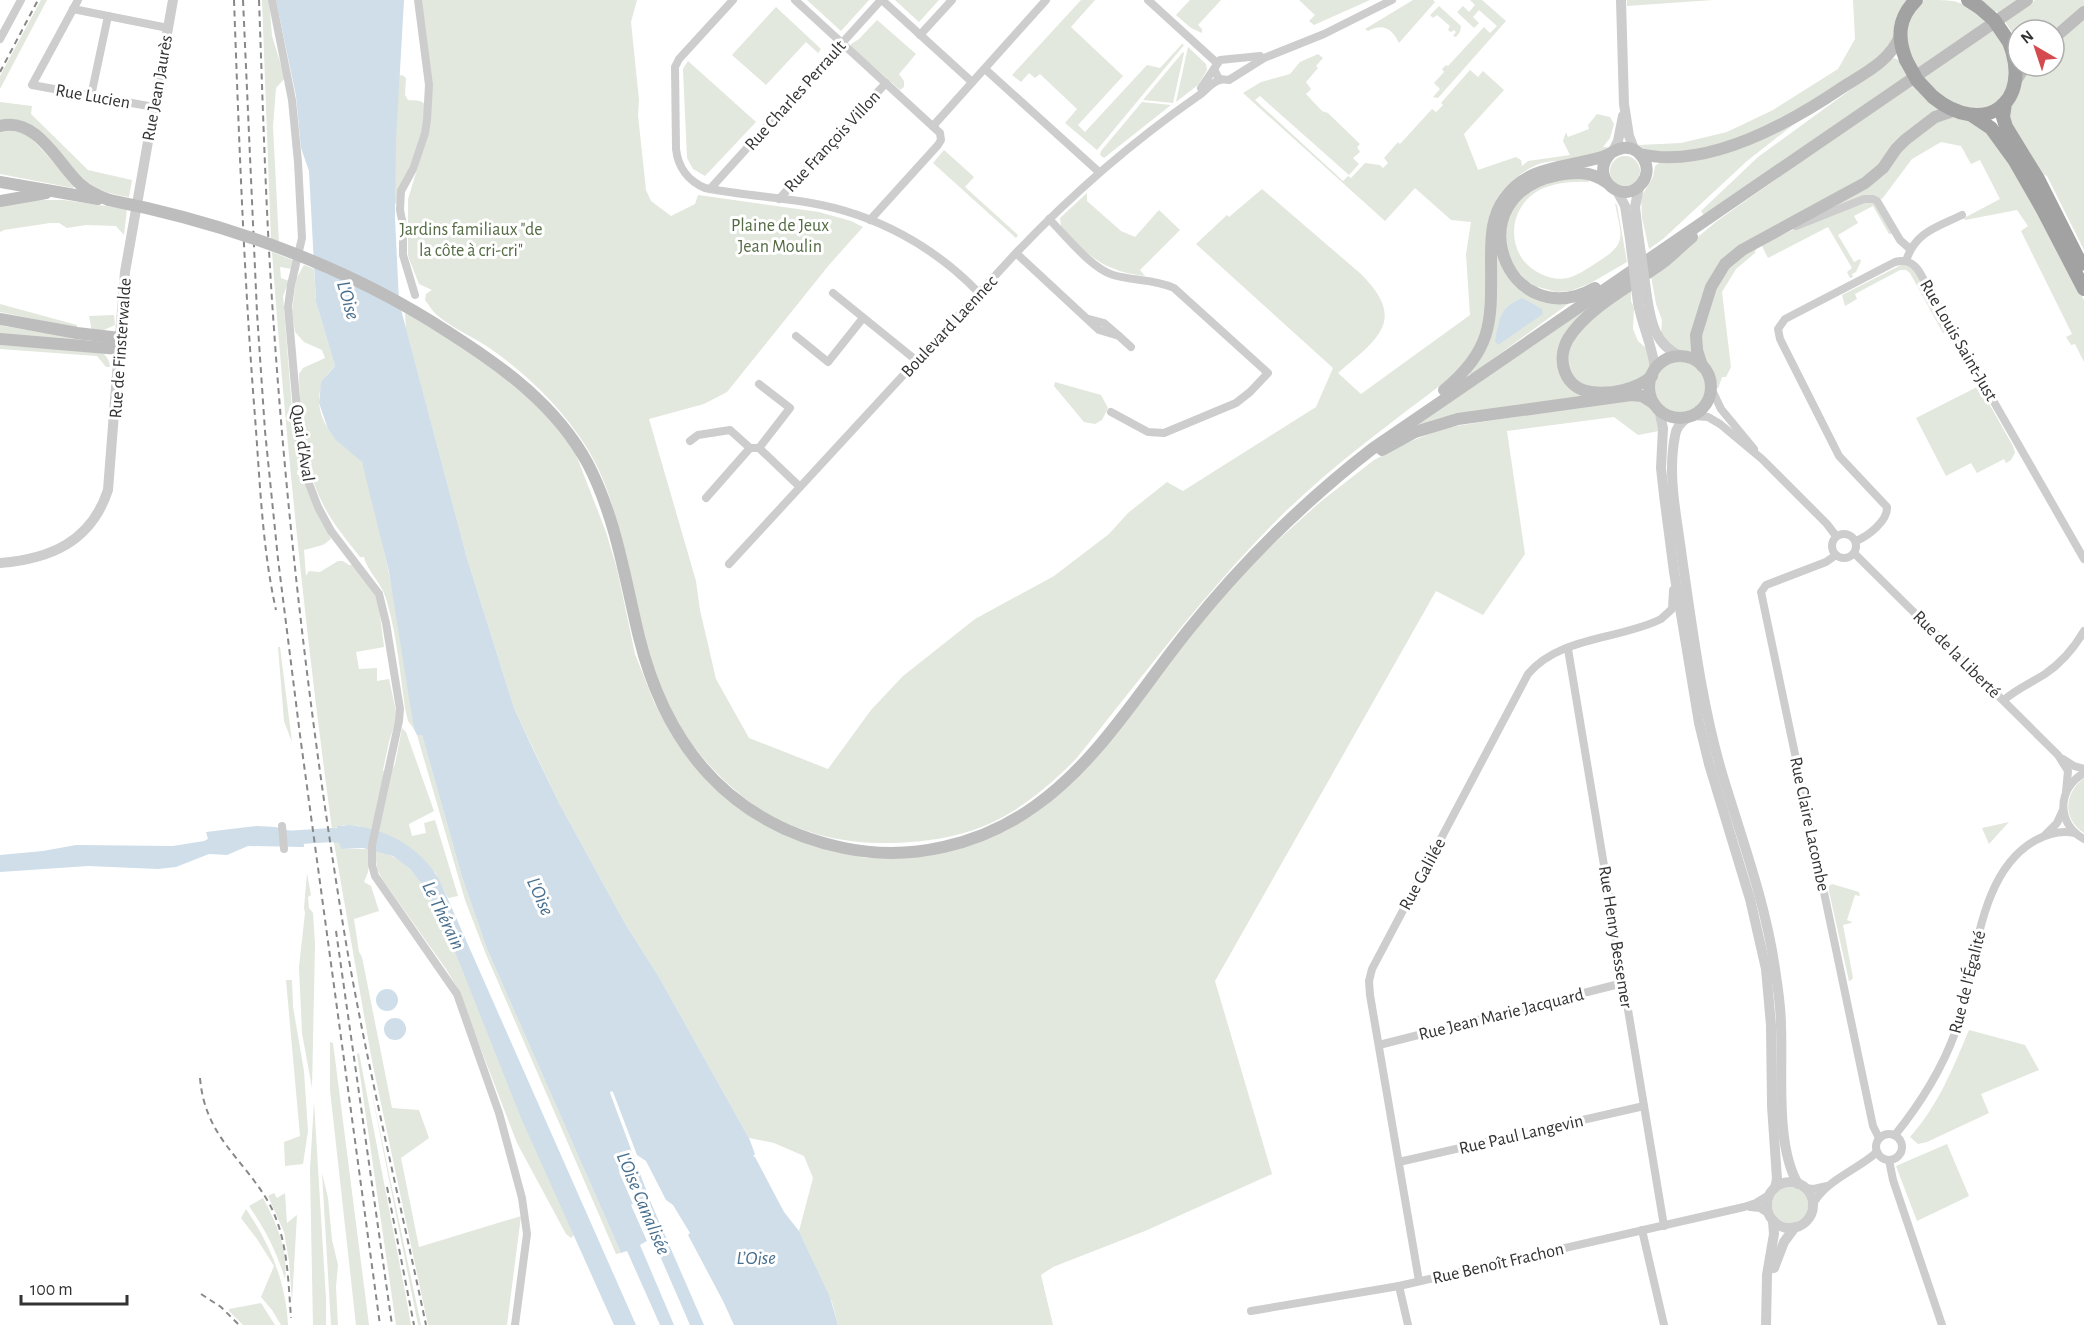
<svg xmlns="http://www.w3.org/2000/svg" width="2084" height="1325" viewBox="0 0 2084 1325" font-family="'Alegreya Sans',sans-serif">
	<rect width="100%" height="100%" fill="#fff"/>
	<g fill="#e2e8dd">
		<path d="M41,0H47L0,89V76Z"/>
		<path d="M262,0H269L272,36L285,78L276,88L273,127L279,243L271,240Z"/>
		<path d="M422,0H637L631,22L639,100L638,115L646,190L651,201L671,216L695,204L698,195L819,212L851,221L863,227L829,265L727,392L704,404L649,419L696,581L700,610L716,679L749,738L828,769L871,710L903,676L975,619L1054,576L1109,534L1128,513L1167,482L1183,491L1316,407L1333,368L1196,244L1227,215L1229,217L1262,189L1361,274C1408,321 1377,339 1338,373L1361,394L1470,315L1466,254L1471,222L1451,220L1415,188L1385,221L1243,93L1261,82L1290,74L1300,62L1318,54L1323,58L1316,66L1318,68L1306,82L1311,89L1306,94L1322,111L1328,113L1360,144L1357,147L1360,152L1353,158L1359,164L1349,175L1260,96L1255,100L1343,181L1348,176L1351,178L1365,163L1380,165L1383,168L1388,163L1384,158L1398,142L1400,144L1432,109L1436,112L1443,105L1441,103L1470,70L1478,77L1483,71L1504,90L1464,134L1478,170L1516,157L1521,160L1522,166L1528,161L1570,155L1563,141L1566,132L1568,137L1589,129L1588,125L1597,114L1610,117L1614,124L1610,138L1603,147H1608C1587,163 1566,158 1542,163C1528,167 1515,178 1505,188C1477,217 1488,270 1485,307C1485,315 1486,327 1482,334C1474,352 1460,368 1446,381C1392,422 1336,463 1287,510C1209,586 1144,675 1075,760C1013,822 967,843 879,843C831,843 778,826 742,796C704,765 672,724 656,678C643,639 636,598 626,558C617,520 608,482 587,448C562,408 529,376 491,349C474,337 453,329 437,315C432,311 429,305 425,300L426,294L432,290L419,284L408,256V199L429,131Z"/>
		<path d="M807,0H869L841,31Z"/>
		<path d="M895,0H939L919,22Z"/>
		<path d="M1081,0H1095L1071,27L1123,76L1078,125L1085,132L1147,65L1160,68L1182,44L1184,45L1097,150L1065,123L1077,109L1040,74L1035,78L1029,73L1021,82L1012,75Z"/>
		<path d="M1190,0H1221L1198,25L1202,29V33L1191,28L1176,15Z"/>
		<path d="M1299,0H1370L1314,25L1309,21L1315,15Z"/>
		<path d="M1413,0H1433L1435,2L1399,43C1393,30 1384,22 1368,31L1365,29Z"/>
		<path d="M1470,0H1482L1506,21L1438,98L1433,97L1440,89L1434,83L1444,72L1442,69L1446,65L1448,66L1484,27L1490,33L1497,26L1479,10L1473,17L1479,23L1474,28L1457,12L1463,6L1469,12L1475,5Z"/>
		<path d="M1627,0H1713L1627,6Z"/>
		<path d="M1853,0H1909L1891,47L1874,63L1751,137L1679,156L1647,151L1639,145L1681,143L1727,132L1773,110L1838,69L1855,39Z"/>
		<path d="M1924,0C1960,0 1960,0 1988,21L1916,70L1910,57L1905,27L1920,3Z"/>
		<path d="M1978,0H2020L1999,14L1996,11L1993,13Z"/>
		<path d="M2035,0H2084V7L2054,34V30H2018V56L2010,36L2013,34L2004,20Z"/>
		<path d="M1439,6L1461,26L1460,32L1456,37L1453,36L1456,32L1454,30L1451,32L1448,30L1450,26L1437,15L1433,18L1430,15Z"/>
		<path d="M776,7L821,49L818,53L806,42L766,85L732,55Z"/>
		<path d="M2084,19V250L2047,176L2040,173L2010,125L2008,114L2018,94L2028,66H2054V43Z"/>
		<path d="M877,20L916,54L899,74L904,81V87L900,90L851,47V44L859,39Z"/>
		<path d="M1994,28L2007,53L2011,77L2001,100L1977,111L1946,101L1921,77Z"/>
		<path d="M1188,47L1206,64L1207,70L1198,85L1176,102Z"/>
		<path d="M1183,52L1184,53L1173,103L1143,100Z"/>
		<path d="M1894,58L1899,60L1908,76L1704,215L1701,211L1758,157Z"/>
		<path d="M688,61L756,122L705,176L693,169L687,158L683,69Z"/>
		<path d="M402,75L406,78L405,95L408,100C419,101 424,99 428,111L398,202L393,205L398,76Z"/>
		<path d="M1912,83L1941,109L1877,169L1720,263L1694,356L1677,352L1661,335L1662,320L1656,304L1651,276L1717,221Z"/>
		<path d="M0,102L32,106L31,114L88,170L132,180L129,197C116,195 100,192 89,183C68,169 49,127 24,122C16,121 8,122 0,122Z"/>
		<path d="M1142,102L1171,105L1104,158L1100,155L1101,151Z"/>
		<path d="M1949,117C1963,119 1976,123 1988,131L2040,212L2084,300V362L2075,344L2071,345L2066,337L2072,334L2021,231L2028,226L2017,210L1965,220L1964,218L2000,199L1980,160L1971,164L1961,146L1941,142L1912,159L1882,199L1871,196L1817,215L1936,121Z"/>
		<path d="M1798,121L1747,161L1663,239L1649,249L1642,218L1641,197L1653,177L1655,166L1659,163L1677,162Z"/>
		<path d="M7,130L24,133L30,137L75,185L73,188L0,174V131Z"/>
		<path d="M944,150L974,177L965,187L1018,235L1016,238L933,163Z"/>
		<circle cx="1625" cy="171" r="15"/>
		<path d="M1588,176L1589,182C1571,181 1550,183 1536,192C1505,212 1507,259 1541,274C1549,278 1559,280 1568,278C1578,275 1587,269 1596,263C1629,243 1621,237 1615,203L1617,205L1627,262L1589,284L1570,291L1556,292L1535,286L1526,280L1511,264L1505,242L1508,213L1528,190L1554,180Z"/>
		<path d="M1087,193V201L1121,231L1135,237L1159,210L1180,230L1140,270L1145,276C1106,272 1085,255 1061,226L1060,218Z"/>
		<path d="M32,200H64L127,209L124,235L116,226L86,225L67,228L59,223H50L4,230L0,232V205Z"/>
		<path d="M1865,201L1874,202L1893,234H1889L1873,206L1854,216L1858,223L1838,235L1854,262L1860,259L1861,261L1856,272L1852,274L1853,277L1850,278L1847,272L1852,268L1828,227L1768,258L1761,244L1822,217Z"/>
		<path d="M1495,247L1512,279L1567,300L1568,304L1471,375L1469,372C1474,366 1480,360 1484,353C1502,322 1495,281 1495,247Z"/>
		<path d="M1756,248L1755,253L1736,269L1722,292L1731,367L1726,377H1722L1718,389C1714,374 1703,364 1700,351C1695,328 1715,279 1731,261C1737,255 1748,252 1756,248Z"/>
		<path d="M272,252L295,261L292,269L280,267L281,278L289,281L283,296L292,409L301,467L297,471V474L305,480L331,539L323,545L304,550L306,576L309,571L320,572L338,561H343L349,565H354L375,595L379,607L384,647L356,652L359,669L377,668V681L389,679L397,716L389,742L383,770L385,773L391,772L395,764L402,728L406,732L434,811L409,824L412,836L426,833L424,823L435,820L458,896L448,898L435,872L386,853C401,860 414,871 423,886C446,920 464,972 480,1011C511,1085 542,1160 574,1235L571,1238L566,1234L517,1143L457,987L446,969L382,879L377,869L375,850L360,826L343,825L332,829C306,637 286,445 272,252Z"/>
		<path d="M1903,264L1909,265L1915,271L1949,331L1946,333H1943L1910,273L1906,270H1900L1855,294L1857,299L1845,306L1842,295Z"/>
		<path d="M304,265L314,269L316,302L335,366C312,387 315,416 336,439C343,447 358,454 363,464C369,476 372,503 376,517C393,587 407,658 414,729L408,721L405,708C400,673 397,636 387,602C383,584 367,571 364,557H360C347,540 332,523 323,504C303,465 300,417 299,374L303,368L325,358L322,350L304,342L295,332L292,312L296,279Z"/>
		<path d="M1631,290V301L1634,308L1633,329L1638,341L1647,349L1651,367C1637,390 1610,387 1587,389L1568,372L1566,348L1585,323Z"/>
		<path d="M0,304L77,325V328L0,312Z"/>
		<path d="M1585,309L1587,315L1569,332L1562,376L1598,397L1410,430Z"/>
		<path d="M405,312L480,358L541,408L575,452L606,532L617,569L635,654L654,702L672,735L686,754L709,780L836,851L865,858H899L973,844L1006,831L1057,795L1245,570L1319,503L1374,460L1409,442L1444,428L1632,398C1654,406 1654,408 1659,431L1638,435L1614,417L1507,431L1525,554L1483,615L1436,591L1215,981L1272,1174L1145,1231L1053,1267L1041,1275L1053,1325H838L832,1302L799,1231L813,1178L804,1156L774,1143L749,1138L659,977L626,925L559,803L514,708L467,558L406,329Z"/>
		<path d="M114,315L115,325L102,331L92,332L89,316Z"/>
		<path d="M0,325L3,326L97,341L0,336Z"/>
		<path d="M0,345L100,352C106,354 110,361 110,367H106L97,356L0,349Z"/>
		<circle cx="1680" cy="387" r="26"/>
		<path d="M1055,382L1101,395L1108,408L1102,420L1095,424L1084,422L1054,386Z"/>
		<path d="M1979,386L2013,446L2015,453L2011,460L2006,463L2004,459L1977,473L1971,463L1946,476L1916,418Z"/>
		<path d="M278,647H280L292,742L284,721Z"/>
		<path d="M417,735H422L462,877L487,949L621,1253L616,1254L485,952L465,900Z"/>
		<path d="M2084,778V833C2062,819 2064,793 2084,778Z"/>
		<path d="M2009,822L1989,844L1982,828Z"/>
		<path d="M340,842L341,849H371L368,872L364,882L371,886L379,911L354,919L359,952L362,957L392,1108L419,1110L429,1138L401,1158L419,1247L521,1216L507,1325H428L372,1061L334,843Z"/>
		<path d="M307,873L311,895L308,897L309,908L313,913L315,944L312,1088L302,1033L299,967L305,913L304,908Z"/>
		<path d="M1832,884L1859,892L1860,896L1855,895L1847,920L1852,922L1851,923L1843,925L1853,978L1850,981H1849L1828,887Z"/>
		<path d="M286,980H292L293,1007L304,1071L308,1131L303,1164L285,1166L284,1142L300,1136Z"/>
		<path d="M1969,1030L2025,1045L2039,1070L1981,1094L1989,1113L1927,1142L1918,1144L1910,1137C1938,1106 1953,1068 1969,1030Z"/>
		<path d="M330,1042L333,1043L369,1325H356L330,1090Z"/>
		<path d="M359,1053L406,1297L411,1325H396L357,1054Z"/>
		<path d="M368,1074L421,1325H418Z"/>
		<path d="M314,1102L326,1299V1325H313L310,1169Z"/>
		<path d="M1947,1144L1969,1196L1917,1221L1896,1166Z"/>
		<path d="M322,1173L328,1198L332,1240L338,1265L336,1287L338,1325H331Z"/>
		<circle cx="1790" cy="1205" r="18"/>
		<path d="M274,1193L277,1198L285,1193L287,1223L297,1215L292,1302L289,1261L284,1232L268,1196Z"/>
		<path d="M263,1198C276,1222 289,1251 285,1279C277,1252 265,1229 249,1206Z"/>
		<path d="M246,1209C270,1244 286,1282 288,1325H281L272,1310L261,1297L274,1266L257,1239L241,1218Z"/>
		<path d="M261,1303L275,1325H243L229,1311V1309Z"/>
	</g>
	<g fill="#cfdee9">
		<path d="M276,0H404L396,140L395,218L399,302L467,558L514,708L533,749L559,803L626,925L659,977L749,1138L755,1154L753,1156L755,1157L784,1212L799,1231L830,1297L838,1325H734L723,1301L688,1235L690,1233L673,1205L666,1200L646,1161L637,1155L613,1092L611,1091L610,1093L651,1203L704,1325H690L623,1171L621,1170L619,1172L633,1204L631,1205L647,1241L640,1245L674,1325H660L627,1251L621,1253L487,949L462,877L422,735H417L414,729L389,572L362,462L336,440L328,429L319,403L321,382L335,366L316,302L309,171L301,148L296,96Z"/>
		<path d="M1522,298L1542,309L1543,314L1498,345L1495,341C1500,318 1499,308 1522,298Z"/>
		<path d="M350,825C387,829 420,847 439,879L636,1325H614L521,1118L454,949L425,888L410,869L393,856L363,848L341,849L339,842L334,843L332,829L337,828V826Z"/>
		<path d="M257,826L275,827L303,834L304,847L248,846L227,855L209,854L176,867L158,869L88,866L0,872V855L43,851L76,845L173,846L204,841L208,839L206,832Z"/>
		<circle cx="387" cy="1000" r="11"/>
		<circle cx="395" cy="1029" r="11"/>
	</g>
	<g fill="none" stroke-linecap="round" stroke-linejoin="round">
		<path stroke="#cfdee9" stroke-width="14" d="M285,838L332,835L350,837"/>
		<g stroke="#cdcdcd" stroke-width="8">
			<path d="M78,0L32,85L154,107"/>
			<path d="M272,0L292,100L298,162L302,238L291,285L288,307L300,444L308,481L318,507L331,531L379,594L386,623L400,709L399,721L372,845V865L375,876L457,994L499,1113L522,1198L527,1234L515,1325"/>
			<path d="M733,0L679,59L675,67L676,149C678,167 688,181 705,188C740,195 776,197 811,203C875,214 934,246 979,293"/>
			<path d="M795,0L940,133L941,140L938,145L870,220"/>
			<path d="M882,0L972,82"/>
			<path d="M1148,0L1217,63"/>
			<path d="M73,9L168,28"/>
			<path d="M920,35L952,0"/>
			<path d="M0,39L21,0"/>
			<path d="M985,69L1099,172"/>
			<path d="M1214,69L1219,79L1229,80L1264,58L1324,34L1392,0"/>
			<path d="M1201,88L1220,60L1260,56"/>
			<path d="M91,96L108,16"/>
			<path d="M933,126L1046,0"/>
			<path d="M710,189L881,0"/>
			<path d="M779,199L886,83"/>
			<path d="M1049,219C1066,236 1091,268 1113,275C1133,281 1155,279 1174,288L1268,373L1250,392L1236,403L1164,433L1148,432L1111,412"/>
			<path d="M1796,226L1864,199H1873L1877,201L1900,240L1910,249"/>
			<path d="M1016,253L1099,330L1119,336L1131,347"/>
			<path d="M1906,261C1915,232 1937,227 1962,215"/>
			<path d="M833,293L917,361"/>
			<path d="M415,295L403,255V225L400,210L401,191L413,169L425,133L427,120L429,85L418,0"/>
			<path d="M1089,319L1104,323L1119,336"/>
			<path d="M796,336L828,362L863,318"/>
			<path d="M1711,388L1721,409L1754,449"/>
			<path d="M1692,416L1708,417L1720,424L1762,459L1827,524L1836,536"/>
			<path d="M690,441L698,435L730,430L750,448H759L800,487"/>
			<path d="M759,448L790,408L759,384"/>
			<path d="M706,498L750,448"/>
			<circle cx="1844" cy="546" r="12"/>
			<path d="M1856,541C1868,536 1888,521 1887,507L1839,456L1780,339L1778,329L1785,319L1895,262C1907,259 1914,263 1920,273L2084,559"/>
			<path d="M1854,553L2058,755L2068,771L2066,792"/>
			<path d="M1836,555L1826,562L1766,585L1761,592L1873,1126L1879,1138"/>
			<path d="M729,564L1016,253C1072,194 1132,142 1198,96C1206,91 1211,82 1220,80"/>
			<path d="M1568,649L1664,1226"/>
			<path d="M2004,700C2016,689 2031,683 2045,674C2061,663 2074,648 2084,631"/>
			<path d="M2063,759L2074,766L2084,769"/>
			<path d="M2084,773C2057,788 2056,824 2084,839"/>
			<path d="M282,826L284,849"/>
			<path d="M2046,834L2057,823L2063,810"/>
			<path d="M1379,1045L1623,983"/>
			<circle cx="1889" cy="1147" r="13"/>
			<path d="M1895,1135C1920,1104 1941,1071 1955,1033C1977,974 1974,874 2036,840C2049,833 2061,830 2075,833"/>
			<path d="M1889,1160L1893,1180L1942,1325"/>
			<path d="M1399,1162L1644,1106"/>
			<path d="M1804,1188L1814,1189L1827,1186"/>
			<path d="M1812,1206C1825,1180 1856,1171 1877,1152"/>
			<path d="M1750,1207L1760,1208L1768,1213"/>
			<path d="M1642,1230L1664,1325"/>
			<path d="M1419,1281L1370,995L1369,981L1372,969L1528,674C1560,636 1619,640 1661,619L1672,609L1673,590"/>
			<path d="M1399,1286L1408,1325"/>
			<path d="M1251,1311L1399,1286L1744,1207L1756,1203L1769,1195"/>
		</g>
		<g stroke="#cdcdcd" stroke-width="10">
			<path d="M1621,0L1624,104L1629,136L1635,151"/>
			<path d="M1613,151L1618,141L1623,116"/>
			<path d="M1617,191L1625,206L1630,239"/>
			<path d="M1638,233L1635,207L1639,187"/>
			<path d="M1647,297C1651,323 1655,345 1682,357"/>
			<path d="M1638,303C1642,326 1653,346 1655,370"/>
			<path d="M1659,410L1663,428L1661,468L1664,495L1674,572L1699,723L1709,764L1750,899L1766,969L1771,1025L1772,1106L1777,1179L1775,1188"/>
			<path d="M1687,418C1681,422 1676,428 1675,436C1667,476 1677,518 1682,558C1693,632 1702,708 1724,780C1743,842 1766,905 1775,969C1778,988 1781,1008 1781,1027C1783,1072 1775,1145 1798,1184"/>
			<path d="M0,563C50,559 91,542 108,490L125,272L173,0"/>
			<circle cx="1790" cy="1205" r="23"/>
			<path d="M1774,1268L1784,1242L1795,1227"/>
			<path d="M1766,1325L1767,1275L1774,1234L1773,1221"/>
		</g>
		<g stroke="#bdbdbd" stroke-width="12">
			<path d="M2054,38L2084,12"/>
			<path d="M2015,82L2025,66"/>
			<path d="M0,126C37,116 58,164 80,184C88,191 98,196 109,200"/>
			<path d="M1640,154C1707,170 1790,123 1843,87C1865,73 1890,61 1900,36"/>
			<path d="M0,182L98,199"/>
			<path d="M0,201L46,193"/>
			<path d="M1595,288C1506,337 1454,195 1558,175C1576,172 1590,171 1606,182"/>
			<path d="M0,319L77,333L120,338"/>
			<path d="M448,332C503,367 556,405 588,464C616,518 625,579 639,637C666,746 730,824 844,848C910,862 981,845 1035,806C1099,761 1141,688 1190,628C1243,562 1305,501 1372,449L2027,0"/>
			<path d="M0,339L119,349"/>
			<circle cx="1680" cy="387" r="31"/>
			<path d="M1702,366L1697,350L1696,335L1711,287L1725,264L1742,250L1865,183L1883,168L1896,149L1905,140L1935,117L1953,111"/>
			<path d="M1652,376C1637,389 1611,395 1591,392C1564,388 1556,360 1568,339C1587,308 1632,285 1661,264C1672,256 1682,245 1692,237"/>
			<path d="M1444,390C1496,347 1491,318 1491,256C1491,236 1492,216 1504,199C1527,165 1567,168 1602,157C1609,155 1615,149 1623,148C1641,146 1654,168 1642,183C1624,207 1588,178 1610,154"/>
			<path d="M1382,450L1415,432L1458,419L1631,395L1642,396L1653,403"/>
		</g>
		<g stroke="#a2a2a2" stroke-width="14">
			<path d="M1968,0L1979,7"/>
			<path d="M1906,60C1897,37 1898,18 1916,0"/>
			<path d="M1933,97C1983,138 2034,104 2009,42"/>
			<path d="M2005,103L2003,117L2006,127L2038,179L2081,264"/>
			<path d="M1973,116L1991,128L2015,161L2043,210L2084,289"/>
		</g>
		<g stroke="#888" stroke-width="2" stroke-dasharray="6 4.5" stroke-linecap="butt">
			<path d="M234,0C239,139 244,278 255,417C260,481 262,547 276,610"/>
			<path d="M243,0L257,313L265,431L278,559L300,735L380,1325"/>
			<path d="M259,0C263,110 266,220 274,329C288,532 312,736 345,937C367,1067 399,1196 426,1325"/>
			<path d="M0,72L38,0"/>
			<path d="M336,931L392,1325"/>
			<path d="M200,1078C205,1138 244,1158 270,1205C288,1240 288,1279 291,1318"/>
			<path d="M387,1187L414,1325"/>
			<path d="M201,1294L221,1307L239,1325"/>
		</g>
		<g stroke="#cdcdcd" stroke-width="10">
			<path d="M1638,233L1647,297"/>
			<path d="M1630,239L1638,303"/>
		</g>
		<path stroke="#bdbdbd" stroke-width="12" d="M109,200C227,223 347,266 448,332"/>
		<g stroke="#a2a2a2" stroke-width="14">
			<path d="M1979,7L1994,20L2009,42"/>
			<path d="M1906,60L1917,80L1933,97"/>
		</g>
	</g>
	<g text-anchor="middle" stroke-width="6" stroke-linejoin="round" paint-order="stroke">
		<g font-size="18" fill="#333" stroke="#fff">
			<text transform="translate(157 88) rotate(-80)" y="6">Rue Jean Jaurès</text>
			<text transform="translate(795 95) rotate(-48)" y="6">Rue Charles Perrault</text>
			<text transform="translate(93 96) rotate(10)" y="6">Rue Lucien</text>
			<text transform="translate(832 141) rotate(-47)" y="6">Rue François Villon</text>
			<text transform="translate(949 326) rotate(-47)" y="6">Boulevard Laennec</text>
			<text transform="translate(1959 340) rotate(60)" y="6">Rue Louis Saint-Just</text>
			<text transform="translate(120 348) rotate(-86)" y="6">Rue de Finsterwalde</text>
			<text transform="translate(303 443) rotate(81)" y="6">Quai d'Aval</text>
			<text transform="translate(1957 654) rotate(45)" y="6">Rue de la Liberté</text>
			<text transform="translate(1810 824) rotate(78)" y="6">Rue Claire Lacombe</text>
			<text transform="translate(1422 874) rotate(-62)" y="6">Rue Galilée</text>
			<text transform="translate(1616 937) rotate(81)" y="6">Rue Henry Bessemer</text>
			<text transform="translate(1967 982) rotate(-76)" y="6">Rue de l'Égalité</text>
			<text transform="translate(1501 1014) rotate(-14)" y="6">Rue Jean Marie Jacquard</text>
			<text transform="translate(1521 1134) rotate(-13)" y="6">Rue Paul Langevin</text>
			<text transform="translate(1498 1263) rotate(-13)" y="6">Rue Benoît Frachon</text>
		</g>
		<g font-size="18" fill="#546b44" stroke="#fff">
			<text x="780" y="231">Plaine de Jeux<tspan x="780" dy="21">Jean Moulin</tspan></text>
			<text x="471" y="235">Jardins familiaux "de<tspan x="471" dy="21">la côte à cri-cri"</tspan></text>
		</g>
		<g font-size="20" font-style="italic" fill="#486f8e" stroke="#fff">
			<text transform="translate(349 300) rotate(74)" y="7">L'Oise</text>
			<text transform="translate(541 896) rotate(66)" y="7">L'Oise</text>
			<text transform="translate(444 915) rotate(64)" y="7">Le Thérain</text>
			<text transform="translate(644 1203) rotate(67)" y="7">L'Oise Canalisée</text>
			<text x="756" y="1264">L’Oise</text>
		</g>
	</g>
	<g transform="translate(2036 48) rotate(321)"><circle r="28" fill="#ffffff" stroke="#adadad" stroke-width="1.5"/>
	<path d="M0-4.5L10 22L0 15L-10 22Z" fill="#d44a4e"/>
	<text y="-9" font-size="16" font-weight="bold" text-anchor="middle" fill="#333333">N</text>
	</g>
	<path d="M21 1295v9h106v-9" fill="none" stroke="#333333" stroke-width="3"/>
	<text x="30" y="1295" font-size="18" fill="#333333" stroke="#ffffff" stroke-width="4.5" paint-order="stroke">100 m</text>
</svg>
